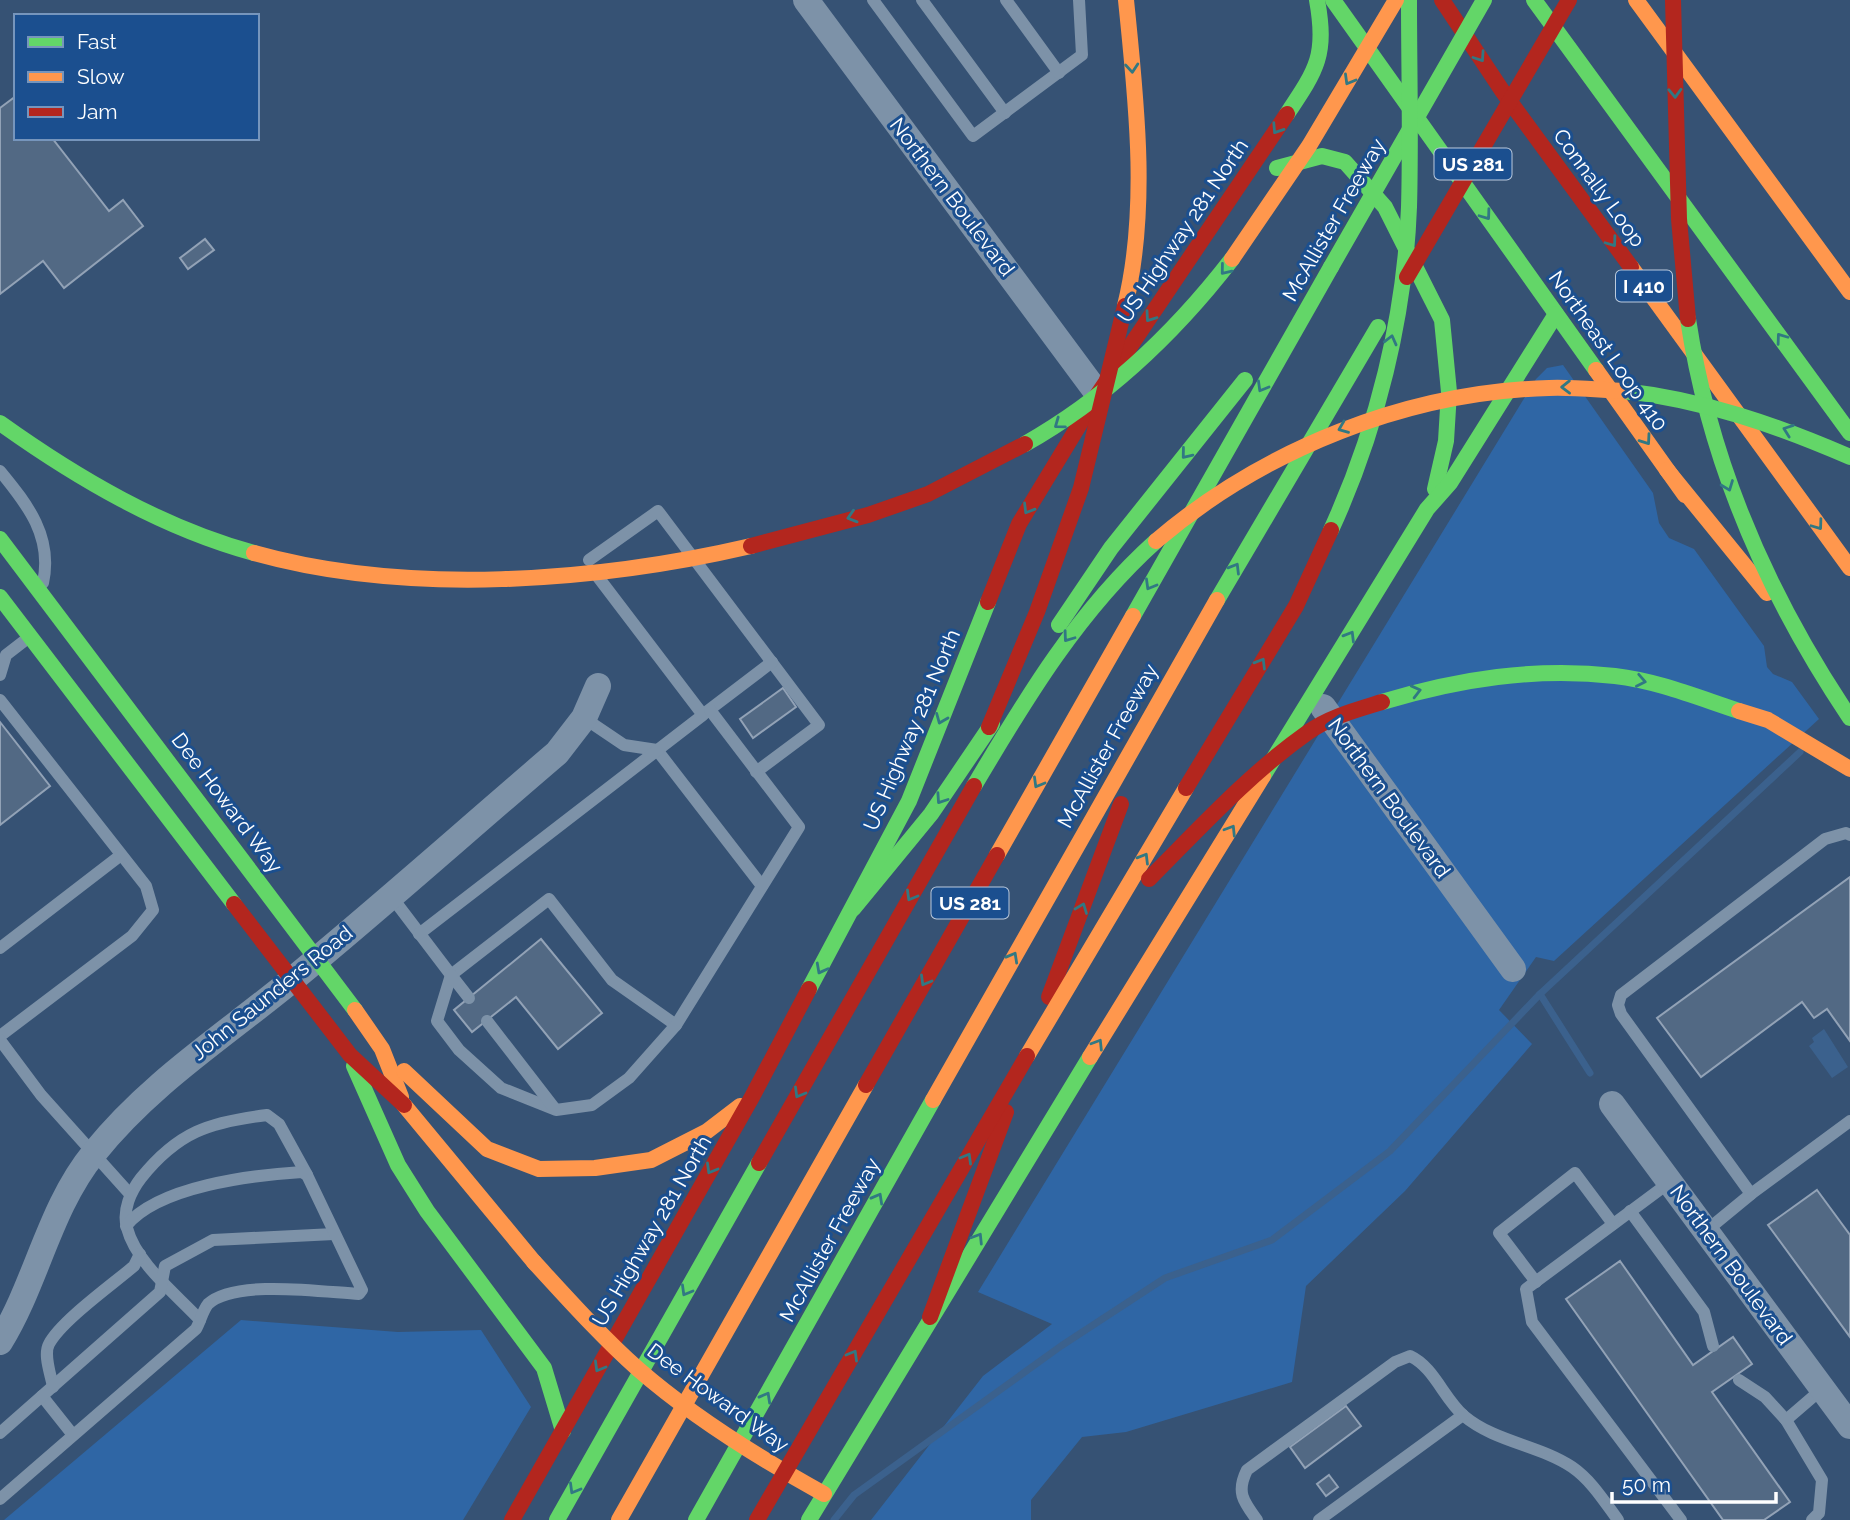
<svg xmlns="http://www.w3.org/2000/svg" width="1850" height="1520" viewBox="0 0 1850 1520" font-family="Raleway,sans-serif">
	<rect width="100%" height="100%" fill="#365274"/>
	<g fill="#2f66a5">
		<path d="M1563,365L1653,493L1659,523L1669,538L1694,549L1764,646L1767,667L1773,674L1792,682L1819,719L1554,961L1536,957L1499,1010L1532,1044L1405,1191L1306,1286L1292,1382L1126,1432L1082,1437L1031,1500V1520H871L983,1376L1052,1324L978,1292L1536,379L1547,368Z"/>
		<path d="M241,1320L398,1332L481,1330L531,1407L463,1520H4Z"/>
	</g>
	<path fill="#3b618d" d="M1824,1029L1848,1067L1832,1078L1809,1046L1814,1042L1812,1038Z"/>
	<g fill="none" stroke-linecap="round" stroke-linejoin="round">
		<g stroke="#3b618d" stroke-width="7">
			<path d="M1540,994L1590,1073"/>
			<path d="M834,1520L854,1495L1061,1346L1165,1278L1272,1240L1390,1151L1540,994L1800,752"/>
		</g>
	</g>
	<g fill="#526984" stroke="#92a2b6" stroke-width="2">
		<path d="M16,96V138H52L109,211L123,200L143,226L64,288L43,261L0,294V108Z"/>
		<path d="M205,239L214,250L188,269L180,258Z"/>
		<path d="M783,688L796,707L753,738L740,719Z"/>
		<path d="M0,722L50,786L0,825Z"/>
		<path d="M1850,877V1041L1827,1009L1814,1018L1802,1002L1701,1077L1657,1018Z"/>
		<path d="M541,939L602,1013L558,1049L516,997L472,1032L454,1010Z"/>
		<path d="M1817,1190L1850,1235V1337L1768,1225Z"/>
		<path d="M1620,1261L1693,1365L1733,1337L1752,1364L1712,1392L1790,1502L1764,1520H1723L1566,1299Z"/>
		<path d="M1346,1406L1361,1426L1305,1468L1290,1447Z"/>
		<path d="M1329,1475L1338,1487L1326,1496L1317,1484Z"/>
	</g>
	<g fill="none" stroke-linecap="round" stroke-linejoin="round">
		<g stroke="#7d92a8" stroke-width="12">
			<path d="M873,0L973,136L1082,55L1079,0"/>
			<path d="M922,0L1005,113"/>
			<path d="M1006,0L1059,73"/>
			<path d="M0,471C28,505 53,537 43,583"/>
			<path d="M589,560L658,511L819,725L756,772"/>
			<path d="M0,675L6,655L28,638"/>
			<path d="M0,700L146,886L153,910L132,936L0,1036"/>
			<path d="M705,713L772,662"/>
			<path d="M584,718L624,745L657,750L762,886"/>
			<path d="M391,896L451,975L549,899L612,980L676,1025"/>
			<path d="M419,934L703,715L598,577"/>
			<path d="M0,948L121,855"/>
			<path d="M451,975L437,1021L459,1050L501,1088L556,1110L592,1105L629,1078L676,1025L799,827L710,710"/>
			<path d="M451,975L469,998"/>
			<path d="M487,1021L555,1109"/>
			<path d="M0,1040L41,1095L129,1193"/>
			<path d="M1670,1182L1526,1289L1532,1322L1681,1520"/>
			<path d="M1751,1194L1850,1121"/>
			<path d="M1630,1211L1704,1312L1713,1346"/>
			<path d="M1706,1231L1751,1194L1621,1014L1618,1005L1621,995L1825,839L1846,833L1850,835"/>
			<path d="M1536,1282L1499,1233L1575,1173L1613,1224"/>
			<path d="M200,1320C176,1294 136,1263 127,1228C122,1210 131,1191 141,1178C178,1132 209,1122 267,1115L279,1124L307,1175"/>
			<path d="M1739,1380L1765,1397L1786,1420"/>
			<path d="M53,1387C51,1375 43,1355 49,1344C61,1321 113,1284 134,1266L140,1254"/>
			<path d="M42,1396L73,1435"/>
			<path d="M0,1433L160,1292L165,1266L213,1240L334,1234"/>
			<path d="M0,1499L196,1329C200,1322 203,1310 208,1304C235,1279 323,1292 359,1294L362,1290L307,1175L302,1172C253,1175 158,1186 126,1226"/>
			<path d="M1257,1520C1243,1501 1236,1492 1247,1470L1395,1362L1410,1356C1434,1367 1444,1399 1464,1416C1495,1442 1539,1445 1572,1467C1591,1480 1604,1501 1618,1520"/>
			<path d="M1319,1520L1463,1415"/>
			<path d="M1812,1520L1819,1513L1822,1480L1786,1420L1822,1389"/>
		</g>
		<g stroke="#7d92a8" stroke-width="26">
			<path d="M806,0L1098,394"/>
			<path d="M1323,707L1513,969"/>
			<path d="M1612,1104L1850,1426"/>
			<path d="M0,1342C37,1282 49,1208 94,1153C150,1083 224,1036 292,980C382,906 469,828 557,753L584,718L598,686"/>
		</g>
		<g stroke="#63d668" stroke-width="16">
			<path d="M1333,0L1596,370"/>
			<path d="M1534,0L1850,433"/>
			<path d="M1287,114C1317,69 1327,55 1317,0"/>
			<path d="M1277,168L1322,156L1345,162L1385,207L1442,320L1449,392L1446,441L1435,489"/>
			<path d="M0,539L355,1010"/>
			<path d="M0,597L234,904"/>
			<path d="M1217,600L1378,327"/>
			<path d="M1133,616L1331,267"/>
			<path d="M1059,625L1111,548L1245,380"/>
			<path d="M1263,776L1427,509L1450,483L1556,314"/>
			<path d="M853,909L931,814L992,724"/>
			<path d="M809,989L909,801L988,602"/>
			<path d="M354,1066L398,1165L427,1211L544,1368L563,1431"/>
			<path d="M696,1520L933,1100"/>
			<path d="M809,1520L1090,1057"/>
		</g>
		<g stroke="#ff974d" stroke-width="16">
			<path d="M1636,0L1850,292"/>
			<path d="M1631,267L1850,568"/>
			<path d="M1596,370L1685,495"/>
			<path d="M1667,470L1767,593"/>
			<path d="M997,855L1133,616"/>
			<path d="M355,1010L382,1049L401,1097"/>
			<path d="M1090,1057L1263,776"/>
			<path d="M404,1071L487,1149L539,1169L595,1168L651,1160L706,1132L740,1106"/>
			<path d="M933,1100L1217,600"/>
			<path d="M404,1105L534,1262"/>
			<path d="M619,1520L866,1085"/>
		</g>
		<g stroke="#b3261e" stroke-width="16">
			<path d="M1442,0L1503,92L1631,267"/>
			<path d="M988,602L1019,524L1098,394L1287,114"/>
			<path d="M234,904L350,1055L404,1105"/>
			<path d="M1049,997L1121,804"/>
			<path d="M866,1085L997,855"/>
			<path d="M930,1317L1006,1112"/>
			<path d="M512,1520L752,1097L809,989"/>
		</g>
		<g stroke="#63d668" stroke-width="16">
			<path d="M1331,267L1484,0"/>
			<path d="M1688,319C1710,465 1768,596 1850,718"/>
			<path d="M1624,391C1704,400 1776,425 1850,457"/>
			<path d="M0,423C77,478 162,528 254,553"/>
			<path d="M1025,444C1108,397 1174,334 1232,259"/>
			<path d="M1331,530C1377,430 1405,316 1409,207C1411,138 1409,69 1409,0"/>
			<path d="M1382,702C1459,679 1535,667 1615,676C1658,681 1699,698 1739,711"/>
			<path d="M974,786C1026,698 1079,610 1156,541"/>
			<path d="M557,1520L759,1163"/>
		</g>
		<g stroke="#ff974d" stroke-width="16">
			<path d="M1232,259L1309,146L1396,0"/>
			<path d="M1125,306C1149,208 1136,99 1126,0"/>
			<path d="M1156,541C1264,449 1407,392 1549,388C1574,387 1599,390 1624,391"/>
			<path d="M254,553C407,596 596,582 751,546"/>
			<path d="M1739,711L1768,720L1850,769"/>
			<path d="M1027,1056L1186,788"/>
			<path d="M534,1262C568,1299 601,1336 638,1369C694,1418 759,1458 824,1494"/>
		</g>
		<g stroke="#b3261e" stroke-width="16">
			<path d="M1673,0L1679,219L1688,319"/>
			<path d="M1407,277L1569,0"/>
			<path d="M751,546L868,515L928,494L1025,444"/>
			<path d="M989,727L1037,612L1081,488L1125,306"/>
			<path d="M1186,788L1296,606L1331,530"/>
			<path d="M1149,879C1199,829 1249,774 1307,733C1329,717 1356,710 1382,702"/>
			<path d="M759,1163L974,786"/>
			<path d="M757,1520L1027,1056"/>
		</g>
	</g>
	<defs><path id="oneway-chevron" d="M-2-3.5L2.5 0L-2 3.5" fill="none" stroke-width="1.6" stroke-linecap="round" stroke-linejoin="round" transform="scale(1.75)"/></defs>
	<g stroke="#317883">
		<use href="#oneway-chevron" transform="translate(1480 57) rotate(56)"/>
		<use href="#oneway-chevron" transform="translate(1132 68) rotate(85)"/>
		<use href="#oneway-chevron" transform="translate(1349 80) rotate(120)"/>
		<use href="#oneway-chevron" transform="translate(1675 93) rotate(88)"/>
		<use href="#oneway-chevron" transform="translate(1277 129) rotate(123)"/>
		<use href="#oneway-chevron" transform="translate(1486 215) rotate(54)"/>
		<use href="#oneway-chevron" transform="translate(1612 242) rotate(54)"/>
		<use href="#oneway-chevron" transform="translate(1225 270) rotate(129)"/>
		<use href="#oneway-chevron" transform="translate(1150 317) rotate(125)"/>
		<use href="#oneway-chevron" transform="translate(1781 338) rotate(-126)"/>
		<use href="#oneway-chevron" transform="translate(1391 340) rotate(-76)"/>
		<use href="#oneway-chevron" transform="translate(1262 387) rotate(120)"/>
		<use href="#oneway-chevron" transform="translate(1566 387) rotate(179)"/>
		<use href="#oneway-chevron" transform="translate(1059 424) rotate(144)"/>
		<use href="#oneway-chevron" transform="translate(1343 428) rotate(158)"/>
		<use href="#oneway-chevron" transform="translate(1788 430) rotate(-160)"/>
		<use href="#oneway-chevron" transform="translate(1646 440) rotate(55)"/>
		<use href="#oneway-chevron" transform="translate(1186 454) rotate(129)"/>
		<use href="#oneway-chevron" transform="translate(1728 486) rotate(69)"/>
		<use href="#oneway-chevron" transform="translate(1028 509) rotate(121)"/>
		<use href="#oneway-chevron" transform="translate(852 517) rotate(163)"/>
		<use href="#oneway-chevron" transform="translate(1818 525) rotate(54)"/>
		<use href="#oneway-chevron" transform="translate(1235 568) rotate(-59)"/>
		<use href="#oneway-chevron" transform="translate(1150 585) rotate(120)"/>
		<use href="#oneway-chevron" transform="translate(1350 636) rotate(-59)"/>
		<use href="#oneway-chevron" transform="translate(1068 637) rotate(126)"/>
		<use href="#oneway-chevron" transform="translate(1261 663) rotate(-59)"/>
		<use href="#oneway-chevron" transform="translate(1641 681) rotate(11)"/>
		<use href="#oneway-chevron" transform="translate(1416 691) rotate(-14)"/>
		<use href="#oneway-chevron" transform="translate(941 719) rotate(112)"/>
		<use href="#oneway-chevron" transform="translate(1038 783) rotate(120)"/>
		<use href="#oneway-chevron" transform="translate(941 799) rotate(124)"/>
		<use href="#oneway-chevron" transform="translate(1231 830) rotate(-58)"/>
		<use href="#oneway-chevron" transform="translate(1144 858) rotate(-59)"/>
		<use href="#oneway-chevron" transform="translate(911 896) rotate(120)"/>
		<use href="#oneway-chevron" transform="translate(1082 908) rotate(-69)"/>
		<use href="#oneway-chevron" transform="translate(1013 957) rotate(-61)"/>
		<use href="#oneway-chevron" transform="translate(821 969) rotate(118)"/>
		<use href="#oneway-chevron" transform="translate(925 981) rotate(120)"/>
		<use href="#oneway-chevron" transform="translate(1098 1044) rotate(-58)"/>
		<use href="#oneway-chevron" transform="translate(799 1093) rotate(120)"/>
		<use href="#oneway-chevron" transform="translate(967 1158) rotate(-60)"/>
		<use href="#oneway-chevron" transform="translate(711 1169) rotate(120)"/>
		<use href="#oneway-chevron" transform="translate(878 1198) rotate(-61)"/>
		<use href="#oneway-chevron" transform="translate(978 1238) rotate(-58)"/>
		<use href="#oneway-chevron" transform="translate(686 1291) rotate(120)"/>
		<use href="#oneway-chevron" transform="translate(853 1355) rotate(-60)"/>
		<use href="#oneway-chevron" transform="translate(599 1367) rotate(120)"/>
		<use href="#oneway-chevron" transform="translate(766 1397) rotate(-61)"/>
		<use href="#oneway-chevron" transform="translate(574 1489) rotate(120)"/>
	</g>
	<g text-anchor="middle" stroke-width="6" stroke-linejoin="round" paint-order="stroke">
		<g fill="#1b4f8f" stroke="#bbcadd" stroke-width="2">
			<rect x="1434.5" y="148.5" width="77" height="31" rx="5"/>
			<rect x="1616" y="270.5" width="56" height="31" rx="5"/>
			<rect x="931.5" y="887.5" width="77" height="31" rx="5"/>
		</g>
		<g font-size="19" font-weight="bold" fill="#fff">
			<text x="1473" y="171">US 281</text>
			<text x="1644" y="293">I 410</text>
			<text x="970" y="910">US 281</text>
		</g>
		<g font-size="21" fill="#fff" stroke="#1b4f8f">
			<text transform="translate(1599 188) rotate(54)" y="7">Connally Loop</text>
			<text transform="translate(952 197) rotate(53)" y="7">Northern Boulevard</text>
			<text transform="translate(1334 220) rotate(-60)" y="7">McAllister Freeway</text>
			<text transform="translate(1183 231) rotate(-56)" y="7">US Highway 281 North</text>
			<text transform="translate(1608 351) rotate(55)" y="7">Northeast Loop 410</text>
			<text transform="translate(912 730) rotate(-67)" y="7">US Highway 281 North</text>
			<text transform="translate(1108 746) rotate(-61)" y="7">McAllister Freeway</text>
			<text transform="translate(1389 798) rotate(54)" y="7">Northern Boulevard</text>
			<text transform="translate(227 803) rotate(53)" y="7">Dee Howard Way</text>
			<text transform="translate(272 993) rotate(-39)" y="7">John Saunders Road</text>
			<text transform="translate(652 1231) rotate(-60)" y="7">US Highway 281 North</text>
			<text transform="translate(830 1240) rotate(-61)" y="7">McAllister Freeway</text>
			<text transform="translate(1731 1265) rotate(54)" y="7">Northern Boulevard</text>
			<text transform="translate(718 1398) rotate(36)" y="7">Dee Howard Way</text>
		</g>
	</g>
	<rect x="14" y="14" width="245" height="126" fill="#1b4f8f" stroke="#7695bc" stroke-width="2"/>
	<rect x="28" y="37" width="35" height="10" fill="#63d668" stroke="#7695bc" stroke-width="2"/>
	<text x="77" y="49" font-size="21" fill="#ffffff">Fast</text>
	<rect x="28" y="72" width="35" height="10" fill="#ff974d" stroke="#7695bc" stroke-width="2"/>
	<text x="77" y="84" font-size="21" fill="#ffffff">Slow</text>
	<rect x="28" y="107" width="35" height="10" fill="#b3261e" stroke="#7695bc" stroke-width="2"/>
	<text x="77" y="119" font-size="21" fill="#ffffff">Jam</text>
	<path d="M1612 1492v10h164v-10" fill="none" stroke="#ffffff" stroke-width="3.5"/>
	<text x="1622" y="1492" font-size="21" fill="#ffffff" stroke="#1b4f8f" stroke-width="5" paint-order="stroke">50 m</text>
</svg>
